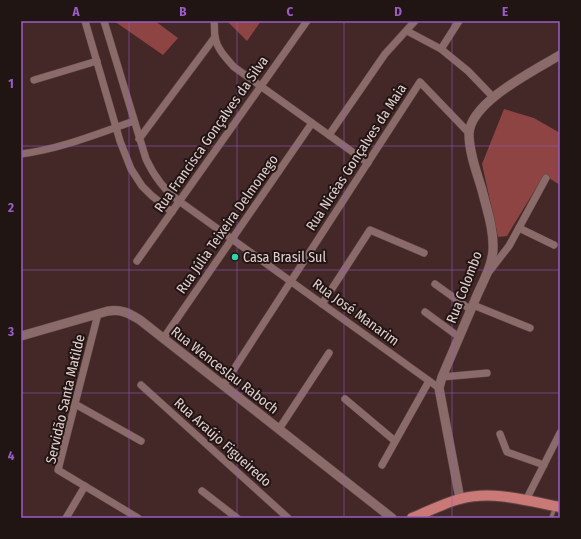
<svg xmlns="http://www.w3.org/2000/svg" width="581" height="539" viewBox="0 0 581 539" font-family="'Fira Sans Condensed',sans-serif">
	<rect width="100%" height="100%" fill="#432827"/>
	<g fill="#8d4443">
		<path d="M114,21H155L178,38L163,55Z"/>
		<path d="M227,21H261L247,41Z"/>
		<path d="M504,109L534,118L560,133V185L544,175L507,236L498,237L482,164Z"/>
	</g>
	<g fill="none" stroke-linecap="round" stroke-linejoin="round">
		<defs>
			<path id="service" d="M551,518L555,507"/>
			<g id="minor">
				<path d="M85,21L120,141L131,169L142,186L151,195L172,212"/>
				<path d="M104,21L146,159C154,176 164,190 179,201L439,388"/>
				<path d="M214,21C215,26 214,32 215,37C217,49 226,58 234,67L368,163"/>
				<path d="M407,31L441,49L468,71L493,97"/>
				<path d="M441,49L459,21"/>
				<path d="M34,80L97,61"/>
				<path d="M329,135L385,54L415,21"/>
				<path d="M139,139L215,37"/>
				<path d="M21,154C60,149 97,134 134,121"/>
				<path d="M519,228L554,245"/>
				<path d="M137,261L307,21"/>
				<path d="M488,273L509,246L546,178"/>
				<path d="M435,284L471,310"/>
				<path d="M322,304L370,230L424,253"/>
				<path d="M473,305L530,328"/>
				<path d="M425,312L459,337"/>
				<path d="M98,314L58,470L138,518"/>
				<path d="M163,339L312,123"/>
				<path d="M442,377L487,373"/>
				<path d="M141,385L288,518"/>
				<path d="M223,386L420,82L469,133"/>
				<path d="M345,399L395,441"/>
				<path d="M75,404L141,441"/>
				<path d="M279,429L329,353"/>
				<path d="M500,434L507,452L544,465"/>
				<path d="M382,465L429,381"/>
				<path d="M202,491L237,518"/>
				<path d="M526,500L560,433"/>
				<path d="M66,518L85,486"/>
			</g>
			<g id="tertiary">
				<path d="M21,336L108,311C121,309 129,313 140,320L392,518"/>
				<path d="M460,499L439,388L442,377C454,349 466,321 478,293C484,280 492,265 493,250C494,230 487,210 482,190C477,173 469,153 469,134C470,102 535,70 560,55"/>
			</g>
			<path id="primary" d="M412,518C427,512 444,503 460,499C493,490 528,501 560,507"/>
		</defs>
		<use href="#service" stroke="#5d4545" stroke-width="5"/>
		<use href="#minor" stroke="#5d4545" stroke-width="8"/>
		<use href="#tertiary" stroke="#5d4545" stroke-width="10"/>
		<use href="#primary" stroke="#5d4545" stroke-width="12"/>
		<use href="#service" stroke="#8b6b69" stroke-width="3.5"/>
		<use href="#minor" stroke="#8b6b69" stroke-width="7"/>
		<use href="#tertiary" stroke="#8b6b69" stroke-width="9"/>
		<use href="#primary" stroke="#ca7977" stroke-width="10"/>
	</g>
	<path fill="none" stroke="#9a5dc4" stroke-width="1" stroke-opacity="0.55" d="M129,21V518M237,21V518M344,21V518M452,21V518M21,146H560M21,270H560M21,393H560"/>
	<circle fill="#29d5ad" stroke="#211514" stroke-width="1.5" cx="235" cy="257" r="4"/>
	<g text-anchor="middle" stroke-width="4" stroke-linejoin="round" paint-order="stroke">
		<g font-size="14" fill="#e1cfce" stroke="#211514">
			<text transform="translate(211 134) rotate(-55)" y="5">Rua Francisca Gonçalves da Silva</text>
			<text transform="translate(356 157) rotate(-57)" y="5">Rua Nicéas Gonçalves da Maia</text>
			<text transform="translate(227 224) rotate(-55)" y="5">Rua Júlia Teixeira Delmonego</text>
			<text transform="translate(464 287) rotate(-69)" y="5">Rua Colombo</text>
			<text transform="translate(356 312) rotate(36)" y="5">Rua José Manarim</text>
			<text transform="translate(225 370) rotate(38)" y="5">Rua Wenceslau Raboch</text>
			<text transform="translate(65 399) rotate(-77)" y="5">Servidão Santa Matilde</text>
			<text transform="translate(223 442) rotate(42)" y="5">Rua Araújo Figueiredo</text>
		</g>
		<g font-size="14" fill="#e1cfce" stroke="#211514" text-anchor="start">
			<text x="243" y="262">Casa Brasil Sul</text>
		</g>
	</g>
	<rect width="581" height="539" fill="none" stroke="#211514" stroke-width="44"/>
	<rect x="22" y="22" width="537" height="495" fill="none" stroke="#9a5dc4" stroke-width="1.5"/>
	<g font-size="13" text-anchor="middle" font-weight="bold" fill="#9a5dc4">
		<text x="76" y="16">A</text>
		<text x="183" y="16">B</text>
		<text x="290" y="16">C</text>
		<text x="398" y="16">D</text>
		<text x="505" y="16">E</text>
		<text x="11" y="88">1</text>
		<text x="11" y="212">2</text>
		<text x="11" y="336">3</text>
		<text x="11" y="460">4</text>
	</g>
</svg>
